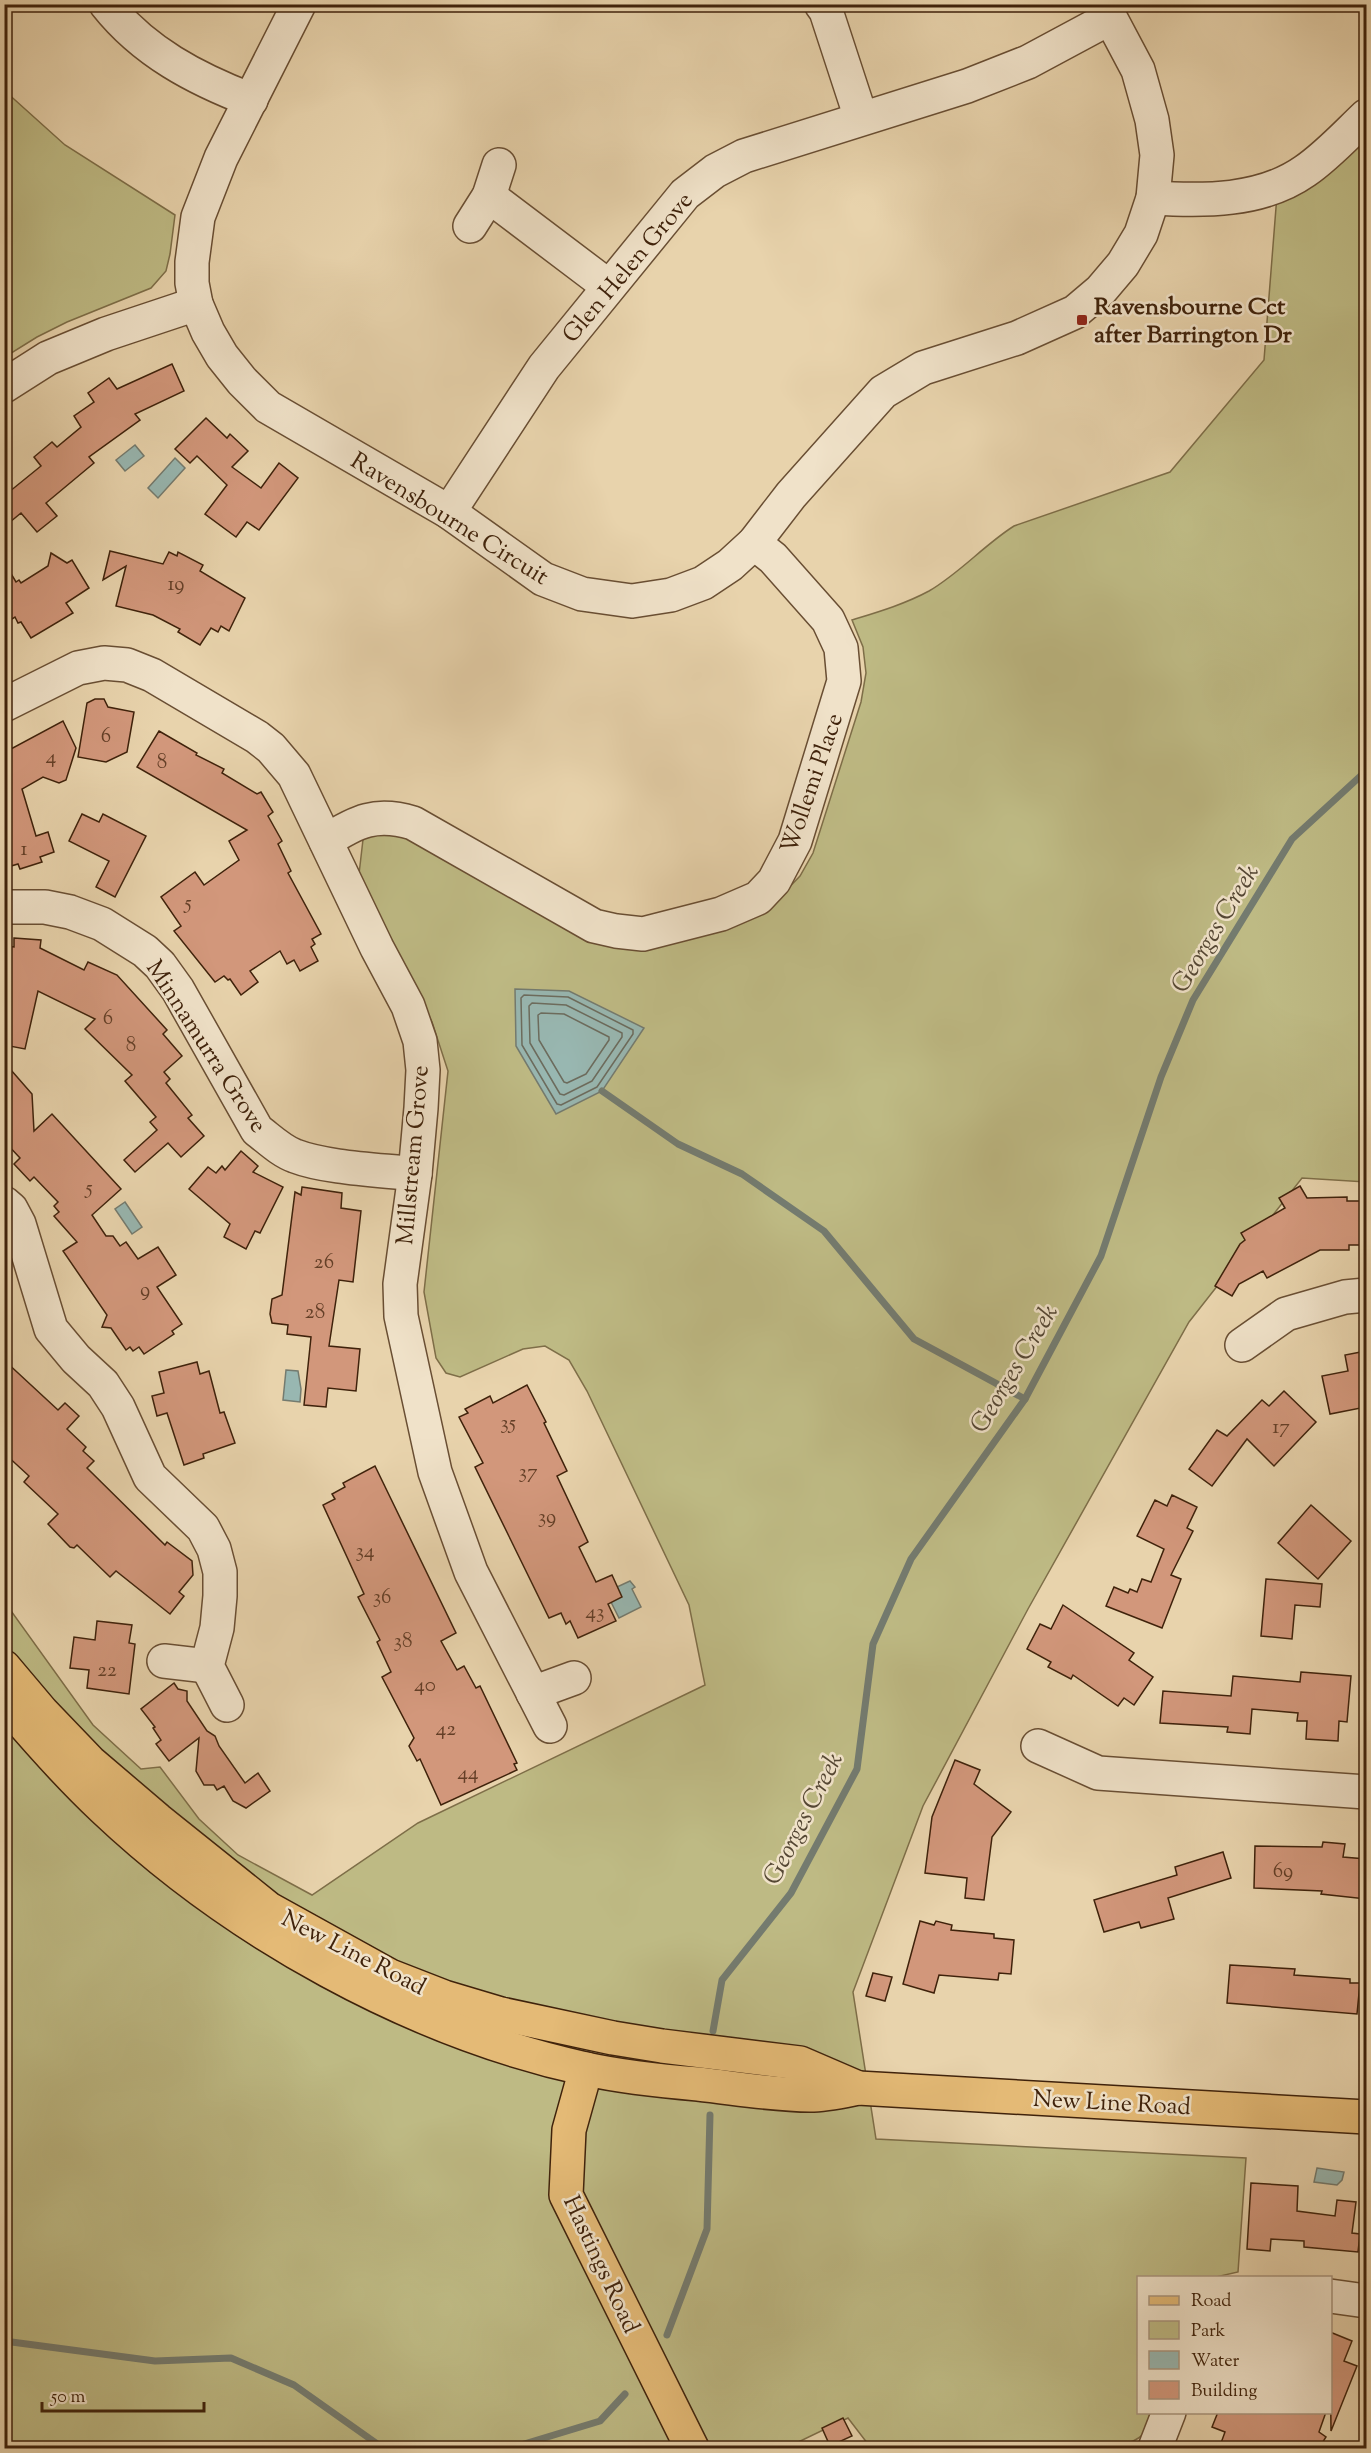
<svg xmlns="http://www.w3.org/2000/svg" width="1371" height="2453" viewBox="0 0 1371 2453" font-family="'Sorts Mill Goudy',serif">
	<rect width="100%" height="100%" fill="#e8d3ac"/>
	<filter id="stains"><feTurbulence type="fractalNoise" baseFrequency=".00333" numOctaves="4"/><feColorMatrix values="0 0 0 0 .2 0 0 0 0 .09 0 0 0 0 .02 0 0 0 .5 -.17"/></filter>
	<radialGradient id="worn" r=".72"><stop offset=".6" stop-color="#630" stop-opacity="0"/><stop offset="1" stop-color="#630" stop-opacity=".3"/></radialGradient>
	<g fill="#beba84" stroke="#7e6e48" stroke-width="1.5">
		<path d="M5,91L65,145L175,215L170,254L166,271L151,288L67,322L37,337L5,357Z"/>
		<path d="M1366,130V1182L1302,1178L1189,1322L1028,1609L923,1806L853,1992L876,2139L1246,2158L1238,2272L1216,2277L1138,2278V2412L1154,2413C1146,2435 1142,2439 1120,2446L981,2443L967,2448H871L848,2418L786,2448H242L241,2443L231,2448H5L4,1601L93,1725L141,1769L160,1767L199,1819L238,1855L312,1895L418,1823L705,1685L689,1605L587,1391L569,1360L545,1346L523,1349L460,1377L446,1373L436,1358L424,1292L448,1071L432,1022L359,874L364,831L385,826L578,932L771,906L800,876L813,853L861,702L866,673L863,647L852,620C878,612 905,604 929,591C960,573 984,545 1014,526L1170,472L1264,360L1277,195Z"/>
	</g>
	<g fill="#98b7b1" stroke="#747b6f" stroke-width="1.5">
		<path d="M135,445L144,456L125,471L116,460Z"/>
		<path d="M175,458L185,468L158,498L148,488Z"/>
		<path d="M515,989L569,991L644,1028L602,1091L556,1114L516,1046Z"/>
		<path d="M125,1202L142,1227L132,1234L115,1209Z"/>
		<path d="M286,1370L298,1371L301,1389L300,1402L283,1400Z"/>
		<path d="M630,1581L635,1587L632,1589L641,1607L619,1618L606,1592Z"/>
		<path d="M1317,2168L1344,2172L1342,2180L1337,2185L1314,2182Z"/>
	</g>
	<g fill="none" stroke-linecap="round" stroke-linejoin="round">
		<g stroke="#6c6c5e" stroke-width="1.5">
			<path d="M524,995L568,997L633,1030V1034L597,1087L561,1105L557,1104L522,1045L521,998Z"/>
			<path d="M532,1003L566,1005L622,1033V1037L592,1081L564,1095L560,1094L530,1043L529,1006Z"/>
			<path d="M541,1013L564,1014L609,1037V1040L586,1074L567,1083L564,1082L539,1040L538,1015Z"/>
		</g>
		<g stroke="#747b6f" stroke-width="7">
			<path d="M602,1091L678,1144L742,1174L824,1231L914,1339L1025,1399"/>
			<path d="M713,2031L722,1980L791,1893L857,1769L873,1644L911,1559L1025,1399L1101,1256L1161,1077L1193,1000L1292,839L1366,771"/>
			<path d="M667,2335L707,2229L710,2115"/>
			<path d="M4,2341L155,2361L231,2358L294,2385L383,2448"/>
			<path d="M511,2448L600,2421L625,2394"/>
		</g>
	</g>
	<g fill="#d2977b" stroke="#3f220b" stroke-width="1.5">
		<path d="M172,364L184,391L135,414L140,420L89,457L94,463L46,503L57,516L37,532L21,513L4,527V496L41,466L34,457L52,442L57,447L81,427L74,416L94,402L88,393L109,378L117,389Z"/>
		<path d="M206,418L227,438L230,434L248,451L232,467L261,488L279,463L298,478L259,530L247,522L236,537L205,514L227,485L197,456L190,463L175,449Z"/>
		<path d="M110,551L163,564L169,552L177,556L178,552L203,565L200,571L245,598L229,631L221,626L218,632L211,628L200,645L178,632L180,629L153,615L116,606L126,566L103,580Z"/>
		<path d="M51,553L67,563L72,560L89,588L66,603L73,613L31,638L21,622L18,623L15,617L4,624V562L16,582L19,580L21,583L48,566Z"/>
		<path d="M95,699H104L108,707L134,712L127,752L106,762L78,757L87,703Z"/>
		<path d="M63,721L76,748L66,780L59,783L43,777L22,789L36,836L48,832L54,852L40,857L42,862L20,869L18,864L11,866L9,862L4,864V746L9,745L11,749Z"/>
		<path d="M159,731L197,753L196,755L224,769L222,773L257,794L261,792L273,812L268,816L282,841L278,844L291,871L288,873L321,934L312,939L315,944L311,947L318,961L300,971L294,960L287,964L280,951L250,971L258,982L241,995L230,979L228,980L224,976L215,982L174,931L181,926L161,897L195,872L204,885L239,860L229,841L247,830L137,767Z"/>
		<path d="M82,814L99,822L103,814L146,836L115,897L96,887L109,861L69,841Z"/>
		<path d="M14,938L41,940L40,948L84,970L88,962L117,975L167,1030L163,1034L182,1056L164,1072L170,1079L166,1083L192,1115L188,1118L204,1136L181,1157L168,1143L135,1172L124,1160L157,1130L150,1122L156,1117L125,1081L132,1075L85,1029L95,1019L38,991L25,1049L4,1045V946L14,947Z"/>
		<path d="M4,1062L32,1094L34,1131L52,1114L121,1189L92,1215L106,1236H113L120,1246L126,1242L138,1259L158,1247L176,1275L157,1287L182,1324L172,1331L174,1334L144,1354L139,1347L133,1351L130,1347L126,1350L111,1328L102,1327L107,1315L63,1251L77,1242L54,1216L59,1212L54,1206L58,1202L34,1177L30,1181L14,1164L20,1158L4,1141Z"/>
		<path d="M241,1151L258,1166L253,1172L283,1187L260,1233L255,1231L246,1249L224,1237L230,1224L189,1189L208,1167L216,1173L222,1166L225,1170Z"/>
		<path d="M1300,1186L1307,1198L1347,1197V1201H1366V1242L1365,1245H1349V1250H1320L1267,1278L1263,1271L1239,1284L1232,1296L1215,1286L1240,1244L1245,1240L1241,1233L1285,1208L1279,1198Z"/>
		<path d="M302,1187L342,1193L341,1208L361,1211L353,1282L339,1280L329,1346L360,1349L356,1391L328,1388L326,1407L304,1405L311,1337L287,1334L288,1325L272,1323L270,1314L272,1299L282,1295L295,1192L301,1195Z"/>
		<path d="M1366,1351V1407L1330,1414L1322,1376L1348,1371L1345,1355Z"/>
		<path d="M4,1360L58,1410L65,1403L79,1416L67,1429L86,1447L83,1451L94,1461L87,1468L165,1545L167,1542L192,1561L193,1575L179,1592L184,1596L170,1614L116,1571L110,1577L77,1545L74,1548L70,1547L48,1524L58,1514L24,1482L29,1476L4,1453Z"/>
		<path d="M197,1362L200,1374L209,1371L220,1413L224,1412L235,1443L203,1454L204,1458L184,1465L167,1413L157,1416L152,1396L164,1393L159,1372Z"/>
		<path d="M527,1385L546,1422L544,1423L567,1471L557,1476L588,1542L579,1547L596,1582L612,1575L622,1597L608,1604L616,1621L578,1638L570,1621L566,1624L561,1613L549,1618L475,1467L483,1463L459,1417L468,1413L465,1409L490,1396L493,1403Z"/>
		<path d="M1284,1391L1316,1422L1274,1466L1247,1439L1212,1486L1189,1469L1217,1430L1227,1436L1262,1400L1269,1406Z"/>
		<path d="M375,1466L456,1633L441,1641L457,1670L464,1666L476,1688L480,1686L517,1763L514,1764L517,1770L441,1805L420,1759L417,1761L409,1746L414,1738L382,1677L391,1672L377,1642L380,1640L358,1597L364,1594L323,1505L335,1499L332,1494L345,1487L343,1483Z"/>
		<path d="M1172,1495L1197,1507L1187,1528L1193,1531L1171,1575L1181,1579L1162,1628L1106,1606L1114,1587L1128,1593L1130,1589L1137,1592L1142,1579L1151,1582L1164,1549L1137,1536L1155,1500L1167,1506Z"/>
		<path d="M1311,1505L1351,1541L1318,1579L1278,1543Z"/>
		<path d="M1266,1579L1322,1584L1320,1607L1295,1605L1292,1639L1261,1636Z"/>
		<path d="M1063,1605L1134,1653L1129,1660L1153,1677L1134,1705L1124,1698L1118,1706L1073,1675L1071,1679L1048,1667L1051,1662L1027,1649L1040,1624L1051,1629Z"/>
		<path d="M97,1621L132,1625L129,1643L135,1644L129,1694L87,1688L89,1670L70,1668L74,1637L95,1640Z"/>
		<path d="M1301,1672L1351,1676L1347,1722L1339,1721L1338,1741L1306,1739L1307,1721H1297L1298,1713L1252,1709L1250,1734L1227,1732L1228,1727L1160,1723L1163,1691L1231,1696L1233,1676L1300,1682Z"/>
		<path d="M174,1683L178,1689L187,1691V1701L207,1731L215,1736L219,1746L245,1783L258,1773L270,1791L246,1808L233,1801L224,1786L217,1790L214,1785H204L196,1771L199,1738L169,1761L156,1744L161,1740L153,1728L155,1727L141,1709Z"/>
		<path d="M955,1760L980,1770L974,1784L1011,1812L992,1837L984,1900L965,1898L967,1878L925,1873L932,1817Z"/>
		<path d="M1323,1842L1345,1844L1343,1857L1366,1859V1899L1321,1894L1322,1891L1254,1888L1255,1846L1322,1847Z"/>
		<path d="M1223,1852L1231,1878L1168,1898L1174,1919L1141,1928L1139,1922L1104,1932L1094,1900L1177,1875L1175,1867Z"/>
		<path d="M920,1921L934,1925L936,1921L952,1925L951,1930L994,1934V1938L1014,1940L1011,1974L999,1973L998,1980L939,1975L934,1993L903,1984Z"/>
		<path d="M1230,1965L1295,1969L1294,1975L1350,1979V1983H1360L1357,2014L1227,2003Z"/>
		<path d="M873,1973L892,1977L885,2001L866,1996Z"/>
		<path d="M1251,2183L1298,2186L1297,2211L1335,2216L1337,2200L1356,2202L1352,2233L1360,2234L1358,2252L1304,2247V2241L1271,2239L1270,2251L1247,2249Z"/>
		<path d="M1330,2332L1352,2341L1344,2361L1357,2366L1331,2431Z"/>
		<path d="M1218,2412H1326L1319,2432L1326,2437L1319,2448H1235L1221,2443L1225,2432L1212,2427Z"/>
		<path d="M843,2418L852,2436L830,2446L822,2428Z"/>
	</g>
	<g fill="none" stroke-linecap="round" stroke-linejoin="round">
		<defs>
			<g id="minor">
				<path d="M106,4C144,52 196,79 251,100"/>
				<path d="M299,4L221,158L198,217L192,262V283L196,304L208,332L222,356L242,381L268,407L449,512L543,579L582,594L632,601L671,595L703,583L730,565L754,543L791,495L883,392L923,368L1017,338L1075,312L1101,290L1123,264L1141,234L1153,198L1157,155L1152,120L1138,70L1103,4"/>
				<path d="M821,4L826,11L861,118"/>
				<path d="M489,196L608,286"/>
				<path d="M1153,198C1203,201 1261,202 1305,171C1327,156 1347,134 1366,116"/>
				<path d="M470,226L489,196L499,165"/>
				<path d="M4,386L48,358L106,334L196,304"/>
				<path d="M449,512L544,367L685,194L715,171L744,156L967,86L1028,62L1110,18"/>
				<path d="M4,705L78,668L104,663L127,665L152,675L257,737L271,748L294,775L377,948L408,1006L420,1041L423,1070L421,1108L415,1174L400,1284L401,1316L435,1472L471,1572L550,1726"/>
				<path d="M326,841C357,821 376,812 413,823L594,926L616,931L643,934L721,914L758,898L774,881L795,841L844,681L841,648L828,620L773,558L754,543"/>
				<path d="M4,907H45L70,912L102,924L145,951L160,965L178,990L257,1130C269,1139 281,1151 295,1156C326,1168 381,1170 415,1174"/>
				<path d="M4,1203L11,1209L19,1224L51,1329L76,1359L103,1384L118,1407L150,1477L203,1528L214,1549L220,1572V1596L217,1628L207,1666L227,1705"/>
				<path d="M1242,1345L1286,1314L1345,1297L1366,1295"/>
				<path d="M164,1661L207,1666"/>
				<path d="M533,1693L574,1678"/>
				<path d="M1038,1746L1098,1773L1366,1792"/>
				<path d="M1330,2296L1366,2301"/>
				<path d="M1155,2448L1169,2412"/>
			</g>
			<g id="major">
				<path d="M4,1667L42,1712L90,1762L158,1820L269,1909L390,1976L444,1997L501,2014L613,2038L662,2046L800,2063L858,2088"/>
				<path d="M4,1701C36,1739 68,1775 104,1809C234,1932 412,2031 586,2069C623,2077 661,2081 698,2084C735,2088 773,2095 810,2095C826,2095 843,2091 858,2088L1366,2117"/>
				<path d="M586,2069L569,2130L566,2195L692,2448"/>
			</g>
		</defs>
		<use href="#minor" stroke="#694e33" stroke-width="36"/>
		<use href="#major" stroke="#3f220b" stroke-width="36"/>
		<use href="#minor" stroke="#f0e2c9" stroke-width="33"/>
		<use href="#major" stroke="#e4ba76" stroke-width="33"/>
	</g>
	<rect fill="#8f2418" stroke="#f0e2c9" stroke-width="2" x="1076" y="314" width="12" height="12" rx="3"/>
	<g text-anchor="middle" stroke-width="5" stroke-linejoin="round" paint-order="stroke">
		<g font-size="21" fill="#643f27">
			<text x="176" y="590">19</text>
			<text x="106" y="742">6</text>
			<text x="51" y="763">4</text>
			<text x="162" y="768">8</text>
			<text x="24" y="855">1</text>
			<text x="188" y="909">5</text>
			<text x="108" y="1024">6</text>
			<text x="131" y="1051">8</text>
			<text x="89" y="1194">5</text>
			<text x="324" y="1268">26</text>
			<text x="145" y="1296">9</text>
			<text x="315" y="1318">28</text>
			<text x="508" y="1429">35</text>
			<text x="1281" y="1433">17</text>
			<text x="528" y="1478">37</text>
			<text x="547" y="1523">39</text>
			<text x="365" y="1557">34</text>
			<text x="382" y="1603">36</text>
			<text x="595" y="1618">43</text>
			<text x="403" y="1647">38</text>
			<text x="107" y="1676">22</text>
			<text x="425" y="1691">40</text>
			<text x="446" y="1735">42</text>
			<text x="468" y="1779">44</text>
			<text x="1283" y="1877">69</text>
		</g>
		<g font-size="24" fill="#3f220b" stroke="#f0e2c9">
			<text transform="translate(627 267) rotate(-50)" y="8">Glen Helen Grove</text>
			<text transform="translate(450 518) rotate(32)" y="8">Ravensbourne Circuit</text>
			<text transform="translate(811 783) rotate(-71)" y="8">Wollemi Place</text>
			<text transform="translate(207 1046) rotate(57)" y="8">Minnamurra Grove</text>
			<text transform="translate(412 1155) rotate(-85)" y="8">Millstream Grove</text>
			<text transform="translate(354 1952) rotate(27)" y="8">New Line Road</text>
			<text transform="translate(1112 2102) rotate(3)" y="8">New Line Road</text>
			<text transform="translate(602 2264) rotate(65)" y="8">Hastings Road</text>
		</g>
		<g font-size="24" font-weight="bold" fill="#3f220b" stroke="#f0e2c9" text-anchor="start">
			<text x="1094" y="314">Ravensbourne Cct<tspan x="1094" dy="28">after Barrington Dr</tspan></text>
		</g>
		<g font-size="26" font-style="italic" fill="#554734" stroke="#f0e2c9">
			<text transform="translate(1214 928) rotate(-59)" y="9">Georges Creek</text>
			<text transform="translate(1013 1368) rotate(-59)" y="9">Georges Creek</text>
			<text transform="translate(802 1818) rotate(-63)" y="9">Georges Creek</text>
		</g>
	</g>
	<rect width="1371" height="2453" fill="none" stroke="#e8d3ac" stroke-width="24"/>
	<rect x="6" y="6" width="1359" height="2441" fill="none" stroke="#3f220b" stroke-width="3"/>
	<rect x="12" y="12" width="1347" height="2429" fill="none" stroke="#3f220b" stroke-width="1.5"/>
	<rect x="1137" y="2276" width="195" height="138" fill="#f0e2c9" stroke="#a9957d" stroke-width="1.5"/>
	<rect x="1149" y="2296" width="30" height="9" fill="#e4ba76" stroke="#a9957d" stroke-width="1.5"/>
	<text x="1191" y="2306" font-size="18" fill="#3f220b">Road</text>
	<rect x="1149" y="2321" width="30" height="18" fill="#beba84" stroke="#a9957d" stroke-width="1.5"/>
	<text x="1191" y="2336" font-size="18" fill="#3f220b">Park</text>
	<rect x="1149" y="2351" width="30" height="18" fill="#98b7b1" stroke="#a9957d" stroke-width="1.5"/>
	<text x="1191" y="2366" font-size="18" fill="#3f220b">Water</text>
	<rect x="1149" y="2381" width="30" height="18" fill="#d2977b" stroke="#a9957d" stroke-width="1.5"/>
	<text x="1191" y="2396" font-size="18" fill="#3f220b">Building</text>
	<path d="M42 2402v9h162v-9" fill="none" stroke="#3f220b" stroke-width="3"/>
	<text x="51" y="2402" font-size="18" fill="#3f220b" stroke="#f0e2c9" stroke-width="4.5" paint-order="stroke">50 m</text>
	<rect width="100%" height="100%" filter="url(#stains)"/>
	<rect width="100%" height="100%" fill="url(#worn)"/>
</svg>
